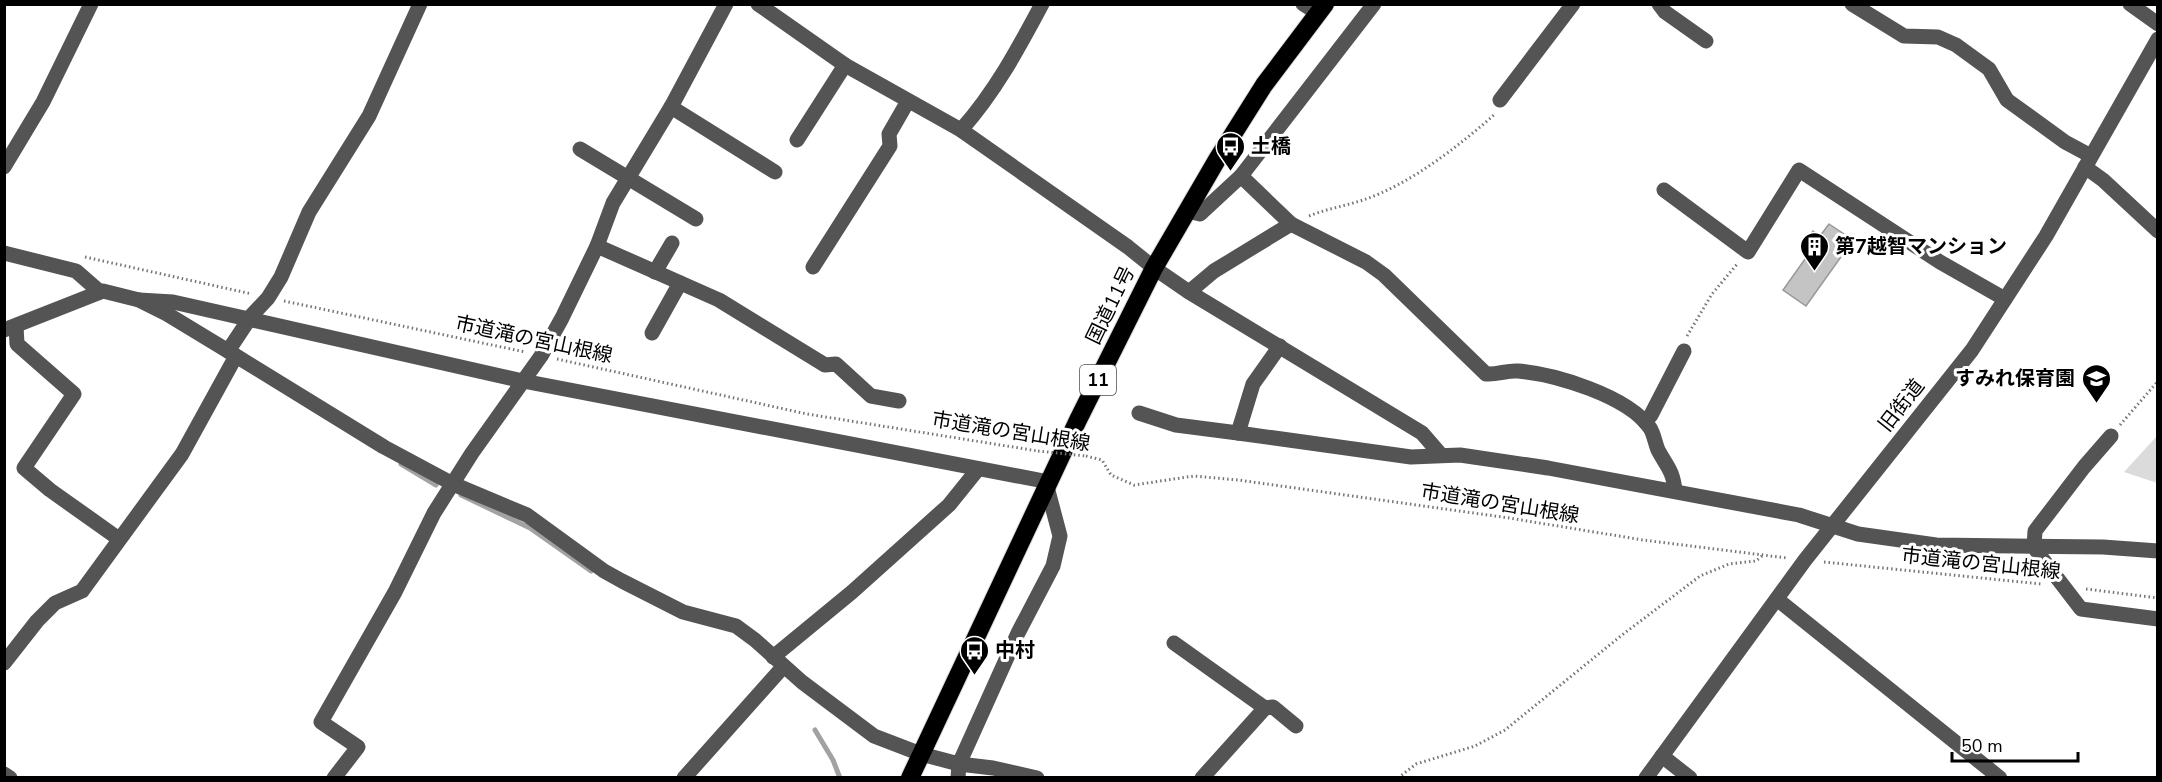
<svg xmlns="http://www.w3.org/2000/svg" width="2162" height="782" viewBox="0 0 2162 782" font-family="'Nunito Sans','Noto Sans JP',sans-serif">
	<rect width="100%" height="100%" fill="#fff"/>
	<path fill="#dbdbdb" d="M2157,436V483L2124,472Z"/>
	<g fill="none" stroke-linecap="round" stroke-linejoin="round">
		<g stroke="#a2a2a2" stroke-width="5">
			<path d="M401,464L436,485"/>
			<path d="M461,495L530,528L591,571"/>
			<path d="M815,730L833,760L840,778"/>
		</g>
	</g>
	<path fill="#c4c4c4" stroke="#989898" stroke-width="1.5" d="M1829,224L1853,240L1806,306L1783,290L1810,252L1802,246L1813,231L1820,236Z"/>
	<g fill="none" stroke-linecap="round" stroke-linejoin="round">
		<defs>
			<path id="highway" d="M910,778L1078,420L1154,268L1218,158L1264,85L1325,4"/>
		</defs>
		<use href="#highway" stroke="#dbdbdb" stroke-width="20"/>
		<g stroke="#767676" stroke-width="3" stroke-dasharray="1.5 3" stroke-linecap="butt">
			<path d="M1309,216C1326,209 1345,206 1363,200C1409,185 1459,146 1495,114"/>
			<path d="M85,257L252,294"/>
			<path d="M284,301L525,352"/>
			<path d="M1687,336L1712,294L1738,263"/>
			<path d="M557,359L807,414L1038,451"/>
			<path d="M2120,425L2158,381"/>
			<path d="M1086,456L1102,460L1111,475L1134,485L1194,476L1238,480L1509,518L1643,540L1787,558"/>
			<path d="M1824,562L2041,584"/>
			<path d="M2086,589L2158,598"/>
			<path d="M1398,778L1416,764L1475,746L1505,730L1622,635L1700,576L1729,564L1756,561L1762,556"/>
		</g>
		<g stroke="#545454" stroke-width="15">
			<path d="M758,4L845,65L961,130L1128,247L1154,268L1189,292L1422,433L1441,455"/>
			<path d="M1303,4L1319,14"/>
			<path d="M1659,4L1665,12L1706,41"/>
			<path d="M1852,4L1904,36L1938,37L1956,45L1989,69L2007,100L2065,142L2091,156"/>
			<path d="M2130,4L2158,24"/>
			<path d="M1500,100L1573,4"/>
			<path d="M671,107L775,172"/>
			<path d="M961,130C995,92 1018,49 1042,4"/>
			<path d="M797,140L845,65"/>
			<path d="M580,149L696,219"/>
			<path d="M4,167L43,102L91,4"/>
			<path d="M2085,167L2103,180L2158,231"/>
			<path d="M1664,190L1748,252L1799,170L1940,262L2005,299"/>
			<path d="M1187,211L1200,214L1241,176"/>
			<path d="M1291,224L1366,262L1384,275L1486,374C1498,375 1507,370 1518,371C1555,374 1628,396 1650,428C1654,434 1655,443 1658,450C1667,467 1673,470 1675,491"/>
			<path d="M597,246L719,300L825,365L836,364L871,396L899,401"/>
			<path d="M4,253L76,271L100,292"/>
			<path d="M813,267L890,146L889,134L908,101"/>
			<path d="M655,272L672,243"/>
			<path d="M1189,292L1214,271L1291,224L1241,176L1374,4"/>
			<path d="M139,300L173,302L523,381L1049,482"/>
			<path d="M16,326L17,344L74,394L24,468L50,490L119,539"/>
			<path d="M4,330L103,291L139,300L167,314L228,351L252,315L268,298L281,277L309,212L369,116L420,4"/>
			<path d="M652,333L680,283"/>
			<path d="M228,351L384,447L453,484L527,515L604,571L622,581L683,612L736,626L755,640L802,682L874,736L921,754L959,764L993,768L1037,778"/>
			<path d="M1139,413L1176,425L1238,433L1253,384L1280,346"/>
			<path d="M1645,422L1651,415L1684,351"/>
			<path d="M1238,433L1411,457L1460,455L1548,468L1799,515L1858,534L1936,545L2103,547L2158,551"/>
			<path d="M2111,436L2084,467L2035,531L2034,546L2038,553L2081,609L2158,619"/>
			<path d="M1777,599L2000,778"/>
			<path d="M1174,643L1265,708"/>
			<path d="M773,657L852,592L949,505L978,469"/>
			<path d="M4,663L37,621L55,603L82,591L182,454L236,356"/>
			<path d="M1662,756L1690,778"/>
			<path d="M4,774L10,778"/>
			<path d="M334,778L358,747L321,722L395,592L434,513L472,453L541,356L562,318L597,246L613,203L671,107L726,4"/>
			<path d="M684,778L783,667"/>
			<path d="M958,778L959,764L1018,633L1053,566L1060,536L1047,487"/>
			<path d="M1202,778L1265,708L1273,707L1296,726"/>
			<path d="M1646,778L1805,560L1972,350L2046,236L2158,39"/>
		</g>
		<use href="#highway" stroke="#000" stroke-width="18"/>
		<path stroke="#767676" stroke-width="3" stroke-dasharray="1.5 3" stroke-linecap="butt" d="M1038,451L1086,456"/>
	</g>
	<defs>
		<symbol id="bus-pin" viewBox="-11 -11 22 30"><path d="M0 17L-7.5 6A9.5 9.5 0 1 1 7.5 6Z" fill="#000" stroke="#fff"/><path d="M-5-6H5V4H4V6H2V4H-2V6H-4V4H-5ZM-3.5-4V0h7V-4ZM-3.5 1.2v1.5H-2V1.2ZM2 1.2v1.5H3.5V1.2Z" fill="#fff"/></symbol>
		<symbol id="building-pin" viewBox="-11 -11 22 30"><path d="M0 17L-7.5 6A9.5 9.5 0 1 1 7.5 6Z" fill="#000" stroke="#fff"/><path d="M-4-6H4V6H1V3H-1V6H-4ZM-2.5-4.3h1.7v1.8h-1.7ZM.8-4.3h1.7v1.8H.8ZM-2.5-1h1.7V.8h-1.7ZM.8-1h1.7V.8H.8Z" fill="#fff"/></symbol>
		<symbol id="school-pin" viewBox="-11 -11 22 30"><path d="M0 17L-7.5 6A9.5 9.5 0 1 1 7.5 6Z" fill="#000" stroke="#fff"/><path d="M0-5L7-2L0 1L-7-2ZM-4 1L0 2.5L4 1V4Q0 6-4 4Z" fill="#fff"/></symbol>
	</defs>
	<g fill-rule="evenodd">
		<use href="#bus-pin" x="1214" y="130" width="33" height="45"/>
		<use href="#building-pin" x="1798" y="230" width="33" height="45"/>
		<use href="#school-pin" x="2080" y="362" width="33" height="45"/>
		<use href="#bus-pin" x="958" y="634" width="33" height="45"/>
	</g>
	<g text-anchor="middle" stroke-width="6" stroke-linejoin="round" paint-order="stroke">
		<rect fill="#fff" stroke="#4c4c4c" stroke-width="1.5" x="1080" y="365" width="36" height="30" rx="4.5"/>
		<g font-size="18" font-weight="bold" fill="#000">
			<text x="1098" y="386">11</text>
		</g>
		<g font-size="20" font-weight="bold" fill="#000" stroke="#fff" text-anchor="start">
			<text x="1251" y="153">土橋</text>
			<text x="1835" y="253">第7越智マンション</text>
			<text x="2075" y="385" text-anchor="end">すみれ保育園</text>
			<text x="995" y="657">中村</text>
		</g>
		<g font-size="20" fill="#000" stroke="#fff">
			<text transform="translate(1110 305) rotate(-64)" y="7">国道11号</text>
			<text transform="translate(534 339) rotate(12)" y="7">市道滝の宮山根線</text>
			<text transform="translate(1901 405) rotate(-52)" y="7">旧街道</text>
			<text transform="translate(1011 431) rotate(9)" y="7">市道滝の宮山根線</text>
			<text transform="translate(1500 503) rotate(9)" y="7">市道滝の宮山根線</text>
			<text transform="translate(1981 563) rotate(6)" y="7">市道滝の宮山根線</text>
		</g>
	</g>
	<rect width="2162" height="782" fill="none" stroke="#000000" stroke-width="12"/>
	<path d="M1952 752v9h126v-9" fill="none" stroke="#000000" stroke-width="3"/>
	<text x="1961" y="752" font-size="18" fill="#000000" stroke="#ffffff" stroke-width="4.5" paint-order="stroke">50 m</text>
</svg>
